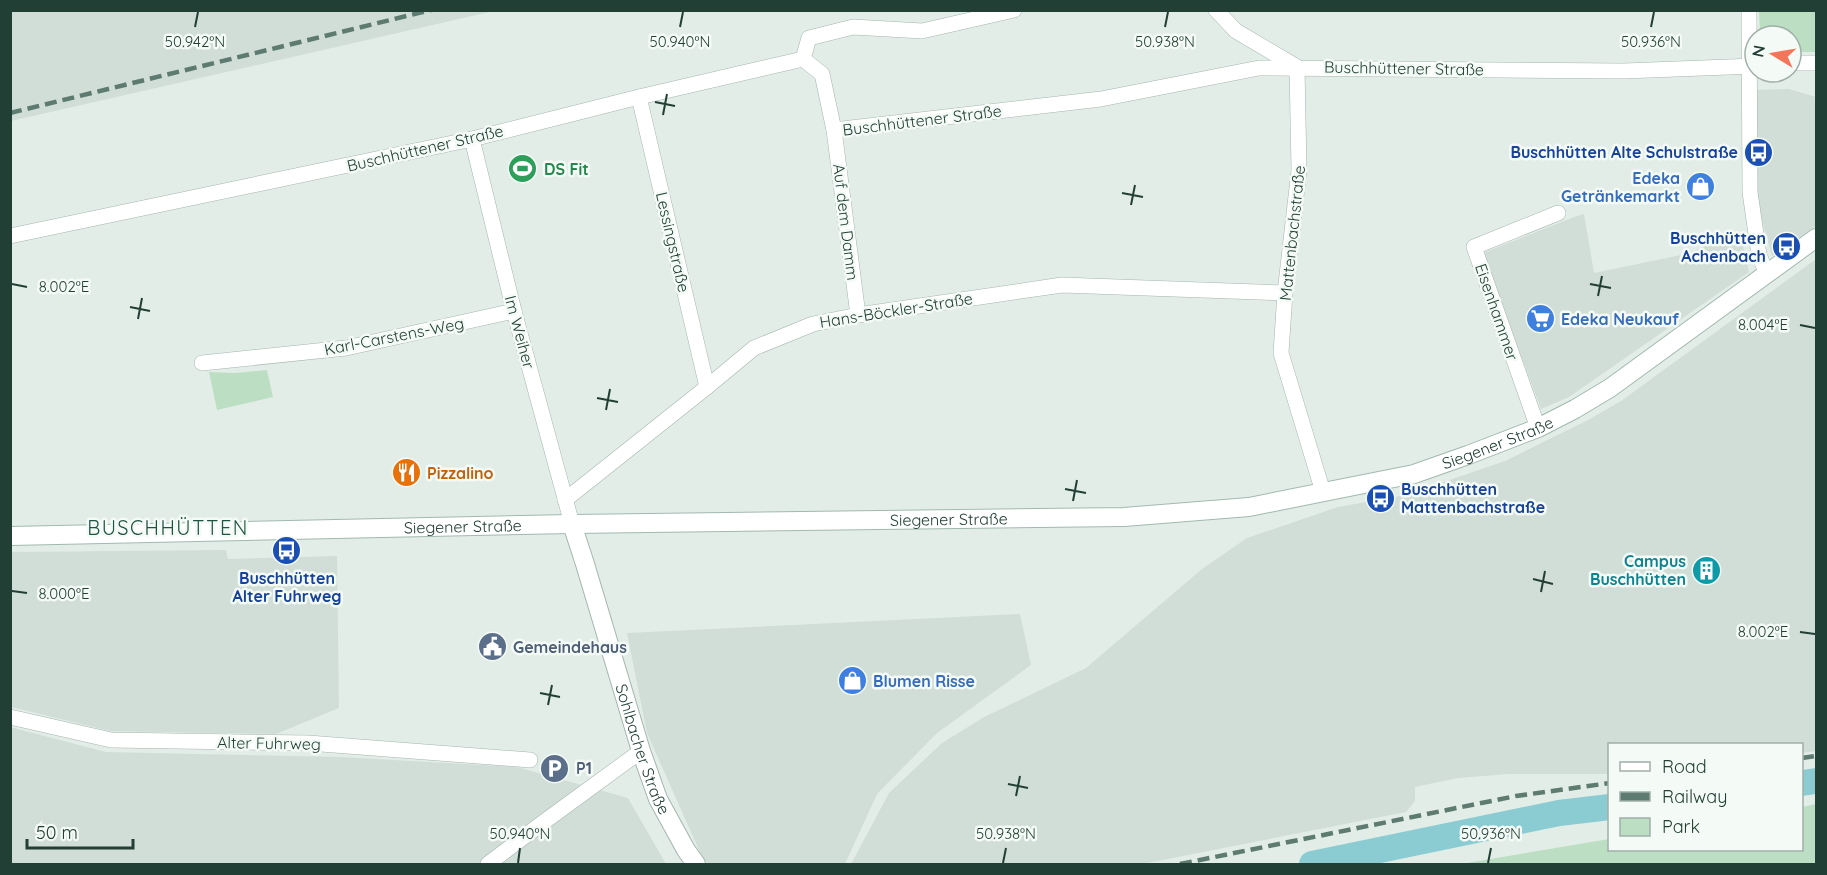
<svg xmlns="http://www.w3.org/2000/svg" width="1827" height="875" viewBox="0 0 1827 875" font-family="Quicksand,sans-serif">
	<rect width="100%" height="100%" fill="#e3ede8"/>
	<g fill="#d1ddd7">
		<path d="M11,10H494V11L11,121Z"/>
		<path d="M1789,89L1816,97V226L1772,256L1758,206L1755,90Z"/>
		<path d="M1584,214L1594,273L1686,254L1720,240L1741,237L1749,272L1569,397L1541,409L1483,253L1574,217Z"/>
		<path d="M1816,259V751L1802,753V744H1610L1609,774H1509L1458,778L1415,787V801L1406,812L1142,864H851L889,793L942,743L984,717L1086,668L1202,569L1247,538L1338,507L1406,495L1505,461L1588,420L1621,401Z"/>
		<path d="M226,550L228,559L337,556L339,708L276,734L110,731L11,707V552Z"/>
		<path d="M1020,614L1031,665L937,733L877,794L845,864H709L703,859L647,733L627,633Z"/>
		<path d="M10,727L106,752L341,757L517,767L628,798L666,864H11Z"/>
	</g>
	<g fill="#bcdfc3">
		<path d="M1759,11H1816V52H1791V36H1760Z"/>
		<path d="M267,370L273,397L217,410L209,372L235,373Z"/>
		<path d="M1816,804V864H1461L1609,839L1610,850H1802V807Z"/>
	</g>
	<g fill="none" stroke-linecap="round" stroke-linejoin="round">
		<g stroke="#8bccd3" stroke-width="26">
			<path d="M1802,783L1816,781"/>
			<path d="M1312,864L1559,813L1610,807"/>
		</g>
		<defs>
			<g id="minor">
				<path d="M1216,10L1236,31L1297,67L1299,170L1285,293L1281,353L1323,492"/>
				<path d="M1749,10L1750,192L1759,255L1767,274"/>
				<path d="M803,59L809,38L853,27L922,31L1014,10"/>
				<path d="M1791,63H1816"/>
				<path d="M639,97L707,387"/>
				<path d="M834,130L1101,99L1259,68L1624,71L1755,66"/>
				<path d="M472,139L514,311L572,524"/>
				<path d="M10,236L472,139L639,97L803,59L822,74L834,130L858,315"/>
				<path d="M202,363L346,348L514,311"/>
				<path d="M1538,428L1474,247L1558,213"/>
				<path d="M565,500L707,387L754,348L813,324L858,315L1062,285L1285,293"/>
				<path d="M10,717L111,740L308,743L530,760"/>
				<path d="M488,864L541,824L641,751"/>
			</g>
			<g id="tertiary">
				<path id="s1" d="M572,524L585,564L641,751L658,799L686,850L696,864"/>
			</g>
			<g id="secondary">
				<path id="s2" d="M10,536L572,524L1124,517L1249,507L1414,474L1468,455L1538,428L1575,409L1610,388L1816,238"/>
			</g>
		</defs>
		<use href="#minor" stroke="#a5b5af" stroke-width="16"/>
		<use href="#tertiary" stroke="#a5b5af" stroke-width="20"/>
		<use href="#secondary" stroke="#a1b9af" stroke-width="20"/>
		<use href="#minor" stroke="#fff" stroke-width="15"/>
		<use href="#tertiary" stroke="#fff" stroke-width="18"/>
		<use href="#secondary" stroke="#fff" stroke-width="18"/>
		<g stroke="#5d7b71" stroke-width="4.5" stroke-dasharray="12 6" stroke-linecap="butt">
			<path d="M10,113L431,10"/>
			<path d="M1802,758L1816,756"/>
			<path d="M1180,864L1516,796L1610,783"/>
		</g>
	</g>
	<path fill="none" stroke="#223f36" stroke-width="2" d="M195,27L198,12M680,27L683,12M1165,27L1168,12M1651,27L1654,12M655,102L675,106M663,115L667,94M1122,193L1143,197M1131,205L1135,185M12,284L27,287M1590,284L1611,288M1598,296L1602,276M130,307L150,311M138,319L142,298M1800,325L1815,328M597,398L618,402M606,410L610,389M1065,489L1086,493M1073,501L1077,480M1533,579L1553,584M12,591L27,593M1541,592L1545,571M1800,632L1815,634M540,693L560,697M548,705L552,685M1008,784L1028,788M1016,796L1020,776M518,863L520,848M1003,863L1006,848M1488,863L1491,848"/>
	<defs>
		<symbol id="bus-disc" viewBox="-11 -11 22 22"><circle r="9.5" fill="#1a4fb4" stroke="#f4faf6"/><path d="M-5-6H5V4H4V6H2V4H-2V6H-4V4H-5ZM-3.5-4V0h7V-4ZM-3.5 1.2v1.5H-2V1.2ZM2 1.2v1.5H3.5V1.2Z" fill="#fff"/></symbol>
		<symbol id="stadium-disc" viewBox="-11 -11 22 22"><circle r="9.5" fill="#2e9e5b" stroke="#f4faf6"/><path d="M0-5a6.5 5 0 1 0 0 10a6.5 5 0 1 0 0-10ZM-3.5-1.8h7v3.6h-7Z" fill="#fff"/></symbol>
		<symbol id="shop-disc" viewBox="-11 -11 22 22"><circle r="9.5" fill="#3f7fe0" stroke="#f4faf6"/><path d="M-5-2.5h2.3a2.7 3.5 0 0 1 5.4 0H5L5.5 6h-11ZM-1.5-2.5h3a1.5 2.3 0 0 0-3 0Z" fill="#fff"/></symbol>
		<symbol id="supermarket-disc" viewBox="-11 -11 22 22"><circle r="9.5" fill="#3f7fe0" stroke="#f4faf6"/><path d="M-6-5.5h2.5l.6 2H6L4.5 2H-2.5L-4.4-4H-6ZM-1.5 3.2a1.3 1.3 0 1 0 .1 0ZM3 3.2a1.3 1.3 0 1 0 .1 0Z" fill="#fff"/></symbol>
		<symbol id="restaurant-disc" viewBox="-11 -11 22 22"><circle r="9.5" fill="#e8710a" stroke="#f4faf6"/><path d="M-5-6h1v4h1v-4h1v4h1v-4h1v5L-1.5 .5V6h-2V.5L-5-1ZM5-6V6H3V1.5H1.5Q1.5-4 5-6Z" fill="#fff"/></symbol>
		<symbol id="building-disc" viewBox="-11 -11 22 22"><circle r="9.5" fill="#0f9aa8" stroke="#f4faf6"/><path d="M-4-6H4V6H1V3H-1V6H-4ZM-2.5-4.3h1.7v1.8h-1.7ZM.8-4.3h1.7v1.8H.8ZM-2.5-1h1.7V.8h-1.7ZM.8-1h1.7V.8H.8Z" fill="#fff"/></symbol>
		<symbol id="civic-disc" viewBox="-11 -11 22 22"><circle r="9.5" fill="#5c6f8a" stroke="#f4faf6"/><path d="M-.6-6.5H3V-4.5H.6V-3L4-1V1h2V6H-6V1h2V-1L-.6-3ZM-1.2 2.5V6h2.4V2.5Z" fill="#fff"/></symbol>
		<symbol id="parking-disc" viewBox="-11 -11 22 22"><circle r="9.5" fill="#5c6f8a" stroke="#f4faf6"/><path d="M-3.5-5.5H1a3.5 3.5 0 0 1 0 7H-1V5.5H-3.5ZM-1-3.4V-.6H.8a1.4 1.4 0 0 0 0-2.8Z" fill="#fff"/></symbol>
	</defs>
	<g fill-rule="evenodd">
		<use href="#bus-disc" x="1742" y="136" width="33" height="33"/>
		<use href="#stadium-disc" x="506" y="152" width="33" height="33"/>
		<use href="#shop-disc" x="1684" y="170" width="33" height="33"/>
		<use href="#bus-disc" x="1770" y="230" width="33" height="33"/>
		<use href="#supermarket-disc" x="1524" y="302" width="33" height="33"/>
		<use href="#restaurant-disc" x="390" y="456" width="33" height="33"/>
		<use href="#bus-disc" x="1364" y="482" width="33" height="33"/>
		<use href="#bus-disc" x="270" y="534" width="33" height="33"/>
		<use href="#building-disc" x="1690" y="554" width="33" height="33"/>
		<use href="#civic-disc" x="476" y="630" width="33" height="33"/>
		<use href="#shop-disc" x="836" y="664" width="33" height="33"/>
		<use href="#parking-disc" x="538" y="752" width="33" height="33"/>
	</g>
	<g text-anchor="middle" stroke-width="5" stroke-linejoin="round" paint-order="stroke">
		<g font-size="16" fill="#223f36" stroke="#f4faf6">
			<text transform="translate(1404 68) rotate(1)" y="6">Buschhüttener Straße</text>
			<text transform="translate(922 120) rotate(-7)" y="6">Buschhüttener Straße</text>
			<text transform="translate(425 148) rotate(-13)" y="6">Buschhüttener Straße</text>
			<text transform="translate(846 222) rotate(83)" y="6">Auf dem Damm</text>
			<text transform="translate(1292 233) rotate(-84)" y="6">Mattenbachstraße</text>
			<text transform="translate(673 242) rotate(77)" y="6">Lessingstraße</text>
			<text transform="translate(896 310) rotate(-9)" y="6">Hans-Böckler-Straße</text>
			<text transform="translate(1497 312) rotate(71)" y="6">Eisenhammer</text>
			<text transform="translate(520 332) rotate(75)" y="6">Im Weiher</text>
			<text transform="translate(394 336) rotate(-11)" y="6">Karl-Carstens-Weg</text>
			<text dy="6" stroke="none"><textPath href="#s2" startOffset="1497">Siegener Straße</textPath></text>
			<text dy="6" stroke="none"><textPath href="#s2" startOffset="939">Siegener Straße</textPath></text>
			<text dy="6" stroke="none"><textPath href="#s2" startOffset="453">Siegener Straße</textPath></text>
			<text transform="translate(269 743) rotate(1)" y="6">Alter Fuhrweg</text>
			<text dy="6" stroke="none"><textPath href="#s1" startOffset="236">Sohlbacher Straße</textPath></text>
		</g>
		<g font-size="16" font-weight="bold" fill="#164399" stroke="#f4faf6" text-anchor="end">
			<text x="1738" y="158">Buschhütten Alte Schulstraße</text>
			<text x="1766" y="244">Buschhütten<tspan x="1766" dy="18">Achenbach</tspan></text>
			<text x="1401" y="495" text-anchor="start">Buschhütten<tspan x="1401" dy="18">Mattenbachstraße</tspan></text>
			<text x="287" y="584" text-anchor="middle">Buschhütten<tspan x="287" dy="18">Alter Fuhrweg</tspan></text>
		</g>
		<g font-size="16" font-weight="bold" fill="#27864d" stroke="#f4faf6" text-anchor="start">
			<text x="544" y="175">DS Fit</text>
		</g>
		<g font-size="16" font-weight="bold" fill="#366cbe" stroke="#f4faf6" text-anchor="start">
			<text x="1680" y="184" text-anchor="end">Edeka<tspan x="1680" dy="18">Getränkemarkt</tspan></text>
			<text x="1561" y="325">Edeka Neukauf</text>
			<text x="873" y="687">Blumen Risse</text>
		</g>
		<g font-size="16" font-weight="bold" fill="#c56008" stroke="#f4faf6" text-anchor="start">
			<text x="427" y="479">Pizzalino</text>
		</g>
		<g font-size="16" font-weight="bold" fill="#0d838f" stroke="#f4faf6" text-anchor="end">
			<text x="1686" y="567">Campus<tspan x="1686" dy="18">Buschhütten</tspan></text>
		</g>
		<g font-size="16" font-weight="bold" fill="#4e5e75" stroke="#f4faf6" text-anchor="start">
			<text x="513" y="653">Gemeindehaus</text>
			<text x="576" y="774">P1</text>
		</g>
		<g font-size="20" letter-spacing="1.5" fill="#1e5242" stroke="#f4faf6">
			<text x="168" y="535">BUSCHHÜTTEN</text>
		</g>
	</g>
	<g font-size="15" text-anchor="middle" fill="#223f36" stroke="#f4faf6" stroke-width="5" stroke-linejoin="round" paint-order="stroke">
		<text x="195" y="47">50.942°N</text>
		<text x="680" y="47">50.940°N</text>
		<text x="1165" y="47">50.938°N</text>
		<text x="1651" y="47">50.936°N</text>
		<text x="64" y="292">8.002°E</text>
		<text x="1763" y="330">8.004°E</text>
		<text x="64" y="599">8.000°E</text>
		<text x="1763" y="637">8.002°E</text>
		<text x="520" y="839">50.940°N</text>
		<text x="1006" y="839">50.938°N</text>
		<text x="1491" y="839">50.936°N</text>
	</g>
	<rect width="1827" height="875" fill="none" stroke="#223f36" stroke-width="24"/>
	<rect x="1608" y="743" width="195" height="108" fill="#f4faf6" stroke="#a0afa9" stroke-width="1.5"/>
	<rect x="1620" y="762" width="30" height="9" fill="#ffffff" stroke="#a0afa9" stroke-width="1.5"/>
	<text x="1662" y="773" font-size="18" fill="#223f36">Road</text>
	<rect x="1620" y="792" width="30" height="9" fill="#5d7b71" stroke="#a0afa9" stroke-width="1.5"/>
	<text x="1662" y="803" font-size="18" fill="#223f36">Railway</text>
	<rect x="1620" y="818" width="30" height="18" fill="#bcdfc3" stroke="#a0afa9" stroke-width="1.5"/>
	<text x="1662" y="833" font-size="18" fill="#223f36">Park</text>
	<g transform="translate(1773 54) rotate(281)"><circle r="28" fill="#f4faf6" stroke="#a0afa9" stroke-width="1.5"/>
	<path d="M0-4.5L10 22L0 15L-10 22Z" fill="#f4765a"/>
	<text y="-9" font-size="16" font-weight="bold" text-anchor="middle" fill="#223f36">N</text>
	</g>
	<path d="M27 839v9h106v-9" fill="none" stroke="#223f36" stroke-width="3"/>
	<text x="36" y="839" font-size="18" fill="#223f36" stroke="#f4faf6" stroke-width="4.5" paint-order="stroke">50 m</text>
</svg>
